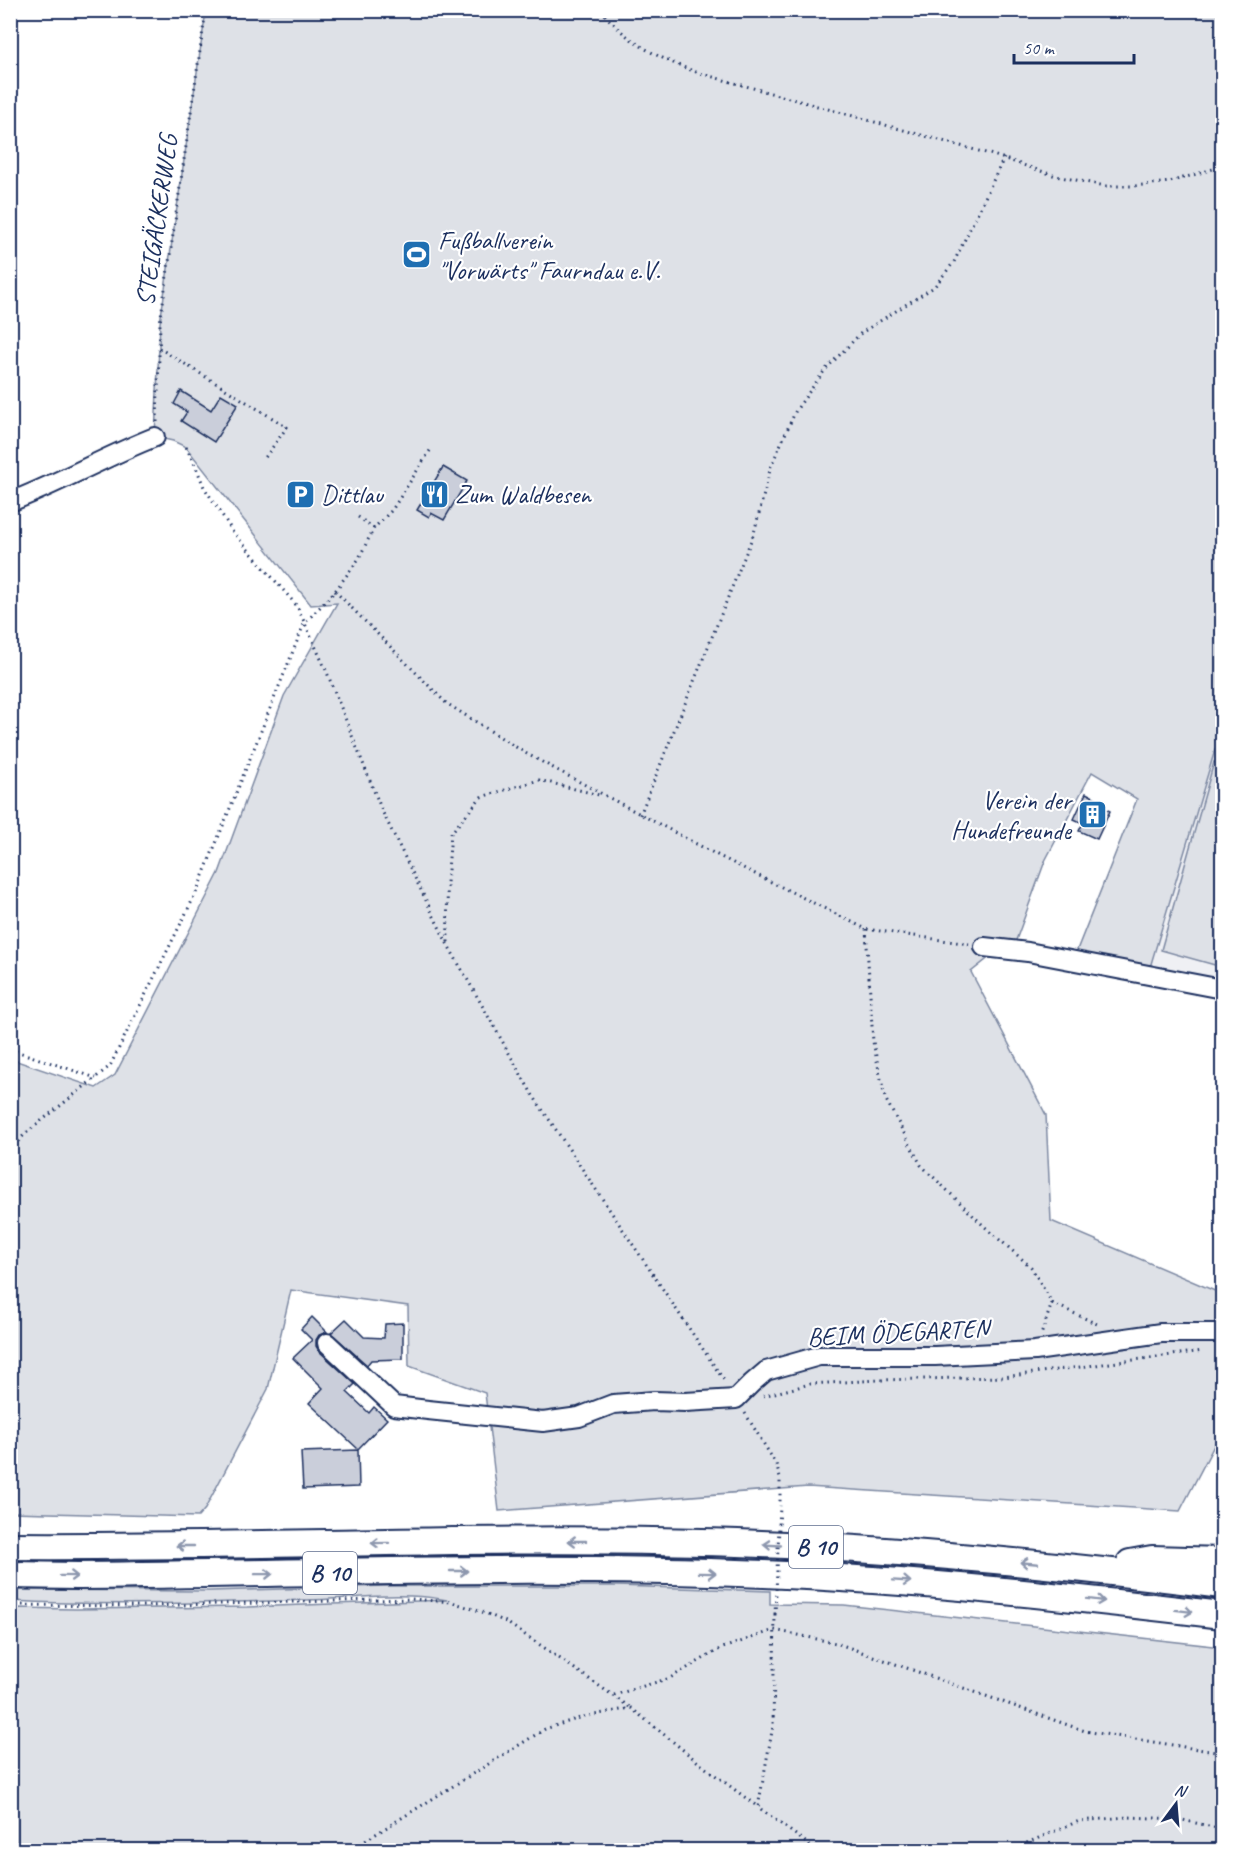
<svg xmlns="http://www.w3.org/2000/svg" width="1233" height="1861" viewBox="0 0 1233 1861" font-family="Caveat,sans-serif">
	<rect width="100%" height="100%" fill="#fff"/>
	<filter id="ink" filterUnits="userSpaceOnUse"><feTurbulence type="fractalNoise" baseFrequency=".0167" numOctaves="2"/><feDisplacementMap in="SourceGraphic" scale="12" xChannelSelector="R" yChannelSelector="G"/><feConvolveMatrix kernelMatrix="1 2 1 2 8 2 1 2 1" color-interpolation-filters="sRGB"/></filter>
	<g filter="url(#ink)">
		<path fill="#eff0f4" d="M1222,738V987L1148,974L1215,750Z"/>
		<g fill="#dee1e7" stroke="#7c88a2" stroke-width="1.5">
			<path d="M206,11H1222V738L1215,750L1148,974L1073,960L1137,799L1092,772L1045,861L1015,943L1000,949L971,972L1046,1115L1051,1221L1222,1294V1430L1180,1511L808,1487L499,1511L485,1393L409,1366L408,1306L291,1290L268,1389L205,1509L198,1517L11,1512V1059L96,1088L115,1075L219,873L284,696L337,603L311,605L186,447L173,441L155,437L160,323Z"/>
			<path d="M1214,762L1222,765V967L1161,950Z"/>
			<path d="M386,1586H617L770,1591V1604L844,1605L1222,1647V1850H11V1608L77,1609L247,1607L447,1600C401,1591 353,1599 306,1600C208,1603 109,1606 11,1601V1590L209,1591Z"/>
		</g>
		<g fill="#caceda" stroke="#1b2f5e" stroke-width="1.5">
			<path d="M181,391L211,410L221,394L238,404L214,442L181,421L187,412L174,404Z"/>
			<path d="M443,467L467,481L444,520L431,513L429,517L417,510Z"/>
			<path d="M1086,793L1100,800L1098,805L1110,811L1097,839L1079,831L1083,823L1074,819Z"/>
			<path d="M312,1317L327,1332L319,1335L316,1340V1346L319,1351L355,1384L347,1392L369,1413L374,1407L387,1419L358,1449L309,1403L323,1388L293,1358L312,1340L301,1329Z"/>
			<path d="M346,1319L364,1337L384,1338L385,1324L403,1323V1359L371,1360L367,1365L331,1333Z"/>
			<path d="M358,1450L359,1487L303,1489L301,1452Z"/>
		</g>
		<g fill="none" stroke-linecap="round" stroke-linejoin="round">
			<defs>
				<g id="minor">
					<path d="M10,502C60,483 106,456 155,437"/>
					<path d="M984,947L1028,952L1222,989"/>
					<path d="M327,1343L394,1406L428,1410L543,1422L579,1417L613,1404L654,1401L685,1402L736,1399L752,1383L766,1371L819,1356H935L1035,1351L1161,1333H1222"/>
				</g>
				<g id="highway">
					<path d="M10,1546C260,1548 511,1534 761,1544C915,1550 1069,1566 1222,1585"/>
					<path d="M1130,1563L1152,1559L1222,1561"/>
					<path d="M10,1575L78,1576C306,1573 535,1565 764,1574C918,1580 1069,1597 1222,1615"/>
				</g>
			</defs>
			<use href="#minor" stroke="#1b2f5e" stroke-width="22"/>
			<use href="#highway" stroke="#1b2f5e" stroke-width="30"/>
			<g stroke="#1b2f5e" stroke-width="3" stroke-dasharray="1.5 4.5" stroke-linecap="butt">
				<path d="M601,10C627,43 662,60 699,73L993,155L1056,176L1105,186H1134L1170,182L1213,169L1222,168"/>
				<path d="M159,348L287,427L264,459"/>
				<path d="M157,422L160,323L206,10"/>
				<path d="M186,447L196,467L204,487L233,532L297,606L326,670L382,811L448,945L532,1094L725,1382"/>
				<path d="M358,517L374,528"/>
				<path d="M335,591L446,703L527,754L721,857L866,929L969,944"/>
				<path d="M640,815L754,533L771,466L796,410L825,370L861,333L934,287L954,262L1004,158"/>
				<path d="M866,929L873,1042L885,1098L921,1165L985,1227L1031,1267L1052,1303L1041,1335"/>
				<path d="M448,942L447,883L451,833L481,797L539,780L599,795"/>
				<path d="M10,1049L96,1078"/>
				<path d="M10,1150L25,1134L110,1066L196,893L304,624L335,591L358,560L374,528L392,510L431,449"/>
				<path d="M1052,1303L1097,1324"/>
				<path d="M763,1396L810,1384L879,1380L1003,1377L1203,1351"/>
				<path d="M745,1413L776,1464L780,1478V1506"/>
				<path d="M10,1605L142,1606L411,1599L452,1602L485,1613L506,1622L546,1649L631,1708"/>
				<path d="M775,1614L773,1726L758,1807L816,1850"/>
				<path d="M614,1695L670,1678L720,1649L774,1630L836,1643L1085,1731L1222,1753"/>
				<path d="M350,1850L545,1729L583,1717L631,1708L703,1766L758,1807"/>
				<path d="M1010,1850L1079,1821L1127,1817L1178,1819L1222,1829"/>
			</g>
			<use href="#minor" stroke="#fff" stroke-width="18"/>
			<use href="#highway" stroke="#fff" stroke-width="26"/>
			<path stroke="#1b2f5e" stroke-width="3" stroke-dasharray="1.5 4.5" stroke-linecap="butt" d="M775,1614L780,1506"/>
		</g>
		<defs><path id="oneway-shaft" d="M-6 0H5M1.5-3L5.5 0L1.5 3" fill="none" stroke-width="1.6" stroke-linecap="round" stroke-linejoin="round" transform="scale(1.5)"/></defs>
		<g stroke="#8d97ae">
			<use href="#oneway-shaft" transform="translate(577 1541) rotate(-180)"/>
			<use href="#oneway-shaft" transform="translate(380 1543) rotate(179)"/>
			<use href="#oneway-shaft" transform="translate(772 1545) rotate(-177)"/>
			<use href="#oneway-shaft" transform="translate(185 1546) rotate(180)"/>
			<use href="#oneway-shaft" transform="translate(1029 1563) rotate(-175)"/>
			<use href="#oneway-shaft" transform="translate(459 1571)"/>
			<use href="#oneway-shaft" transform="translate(707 1573) rotate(1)"/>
			<use href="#oneway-shaft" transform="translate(264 1574) rotate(-1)"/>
			<use href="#oneway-shaft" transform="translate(69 1576) rotate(1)"/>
			<use href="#oneway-shaft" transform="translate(902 1581) rotate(4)"/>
			<use href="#oneway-shaft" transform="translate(1096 1600) rotate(7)"/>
			<use href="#oneway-shaft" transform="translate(1184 1611) rotate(7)"/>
		</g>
	</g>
	<defs>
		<symbol id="stadium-square" viewBox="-11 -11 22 22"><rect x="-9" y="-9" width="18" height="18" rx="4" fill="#1f6fb2" stroke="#fff"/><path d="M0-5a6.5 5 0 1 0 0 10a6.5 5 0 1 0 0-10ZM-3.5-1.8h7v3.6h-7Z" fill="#fff"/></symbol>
		<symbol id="parking-square" viewBox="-11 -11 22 22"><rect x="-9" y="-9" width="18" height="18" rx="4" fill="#1f6fb2" stroke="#fff"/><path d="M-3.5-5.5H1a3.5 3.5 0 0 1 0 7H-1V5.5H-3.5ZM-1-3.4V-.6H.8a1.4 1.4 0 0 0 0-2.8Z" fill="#fff"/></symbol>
		<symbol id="restaurant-square" viewBox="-11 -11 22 22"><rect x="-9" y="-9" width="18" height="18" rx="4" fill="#1f6fb2" stroke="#fff"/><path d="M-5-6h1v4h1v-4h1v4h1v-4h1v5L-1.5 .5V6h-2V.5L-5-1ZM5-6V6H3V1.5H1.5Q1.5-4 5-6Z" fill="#fff"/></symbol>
		<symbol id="building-square" viewBox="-11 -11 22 22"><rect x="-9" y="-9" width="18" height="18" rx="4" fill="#1f6fb2" stroke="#fff"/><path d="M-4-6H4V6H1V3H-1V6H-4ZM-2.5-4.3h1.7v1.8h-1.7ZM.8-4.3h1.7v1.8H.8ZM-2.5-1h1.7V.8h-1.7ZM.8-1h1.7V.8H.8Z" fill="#fff"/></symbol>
	</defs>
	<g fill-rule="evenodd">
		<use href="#stadium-square" x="400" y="238" width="33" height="33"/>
		<use href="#parking-square" x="284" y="478" width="33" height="33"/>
		<use href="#restaurant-square" x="418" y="478" width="33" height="33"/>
		<use href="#building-square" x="1076" y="798" width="33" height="33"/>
	</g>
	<g text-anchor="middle" stroke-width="4.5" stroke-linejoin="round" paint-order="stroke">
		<g fill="#fff" stroke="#5f6d8e" stroke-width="1.5">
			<rect x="789" y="1526" width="54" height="42" rx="4.5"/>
			<rect x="303" y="1552" width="54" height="42" rx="4.5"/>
		</g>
		<g font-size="24" font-weight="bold" fill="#1b2f5e">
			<text x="816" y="1555">B 10</text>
			<text x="330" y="1581">B 10</text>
		</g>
		<g font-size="26" fill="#1b2f5e" stroke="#fff">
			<text transform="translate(156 220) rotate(-82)" y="9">STEIGÄCKERWEG</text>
			<text transform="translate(898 1332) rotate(-3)" y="9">BEIM ÖDEGARTEN</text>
		</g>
		<g font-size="26" fill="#1b2f5e" stroke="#fff" text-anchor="start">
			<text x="438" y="249">Fußballverein<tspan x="438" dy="30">"Vorwärts" Faurndau e.V.</tspan></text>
			<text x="321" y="503">Dittlau</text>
			<text x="455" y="503">Zum Waldbesen</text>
			<text x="1071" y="809" text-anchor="end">Verein der<tspan x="1071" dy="30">Hundefreunde</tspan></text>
		</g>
	</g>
	<rect width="1233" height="1861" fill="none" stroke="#fff" stroke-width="36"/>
	<rect x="18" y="18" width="1197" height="1825" fill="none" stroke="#1b2f5e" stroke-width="2" filter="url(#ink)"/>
	<g transform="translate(1176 1804) rotate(16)" stroke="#ffffff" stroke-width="4.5" paint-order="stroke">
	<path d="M0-4.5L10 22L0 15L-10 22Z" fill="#1b2f5e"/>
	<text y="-9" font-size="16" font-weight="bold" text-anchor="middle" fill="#1b2f5e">N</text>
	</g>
	<path d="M1014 54v9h120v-9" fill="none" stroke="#1b2f5e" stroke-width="3"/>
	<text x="1023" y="54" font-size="18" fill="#1b2f5e" stroke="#ffffff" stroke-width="4.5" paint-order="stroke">50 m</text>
</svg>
